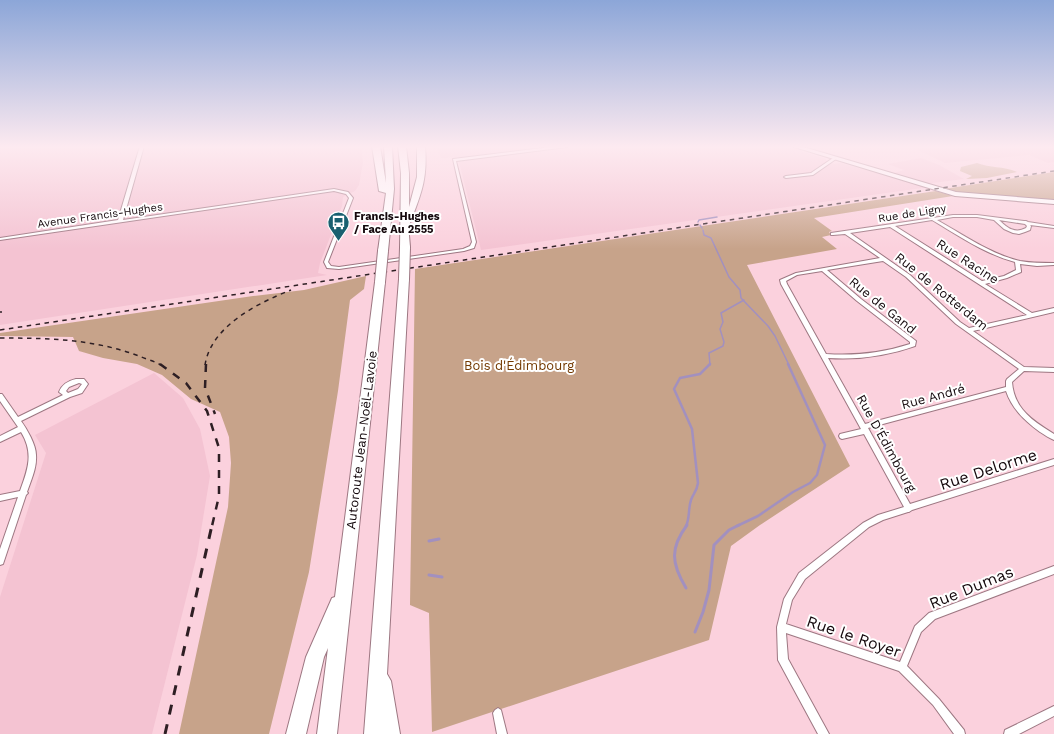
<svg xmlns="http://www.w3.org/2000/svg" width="1054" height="734" viewBox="0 0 1054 734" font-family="'Work Sans',sans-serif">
	<rect width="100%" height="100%" fill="#fbd1dd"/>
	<g fill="#f4c3d2">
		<path d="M0,146H361L363,162L359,185L355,191L343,197L342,206L320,263L318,273L327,275L0,325Z"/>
		<path d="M437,146H816L801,151L826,159V161L834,164L840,163L929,187L481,250L459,162L461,160L459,157L441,158Z"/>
		<path d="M909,146H1054V162L1048,163L1029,155L945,163Z"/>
		<path d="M921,158L939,165L964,179L924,184L891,174L904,170L888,164Z"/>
		<path d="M154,373L183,398L200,429L210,476L197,555L152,734H0V597L46,453L35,435Z"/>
	</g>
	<g fill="#c7a38a">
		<path d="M977,163C990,168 1003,166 1017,172L987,178L966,179L972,176L960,171L961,167Z"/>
		<path d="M1054,172V200L962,194L944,189Z"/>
		<path d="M936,191L953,196L814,218L832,231L829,232L831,235L822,237L837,249L747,265L850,466L760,525L731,546L709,640L432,732L429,613L410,605L415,269Z"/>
		<path d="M366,276L364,289L350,300L338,391L309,572L269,734H179L228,507L231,463L229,437L220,412L191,399L162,375L137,364L103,358L79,351L73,337L0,336V333L253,296L304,290Z"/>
	</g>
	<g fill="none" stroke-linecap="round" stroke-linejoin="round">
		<g stroke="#a290bf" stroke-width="1.5">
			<path d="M698,222L699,220L717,217"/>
			<path d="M700,225L702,228"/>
			<path d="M703,230L704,235L711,238L729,277L740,290L741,298L768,326L775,336L789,365"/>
			<path d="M710,365L709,353L723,346L724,342L720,329L723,322L721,313L744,300"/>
		</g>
		<g stroke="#a290bf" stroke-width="2.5">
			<path d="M686,526C690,518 688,509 691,500C693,494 697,491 698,483L692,429L674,389L680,378L700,374L710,364"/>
			<path d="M737,526L758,516L793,492L810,483L817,475L825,445L788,364"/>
		</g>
		<g stroke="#a290bf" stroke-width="3">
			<path d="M429,541L439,539"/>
			<path d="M429,575L442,577"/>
			<path d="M686,588C671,563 670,548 687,525"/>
			<path d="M695,632L703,612L709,590L714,545L729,530L739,525"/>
		</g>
		<defs>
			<g id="street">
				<path d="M140,146H144L123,220L334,189L348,192L353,198L328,262L331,266L339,267L463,249L470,246L472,242L453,159L558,146H569L567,147L456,161L476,242L474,248L464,251L339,269L327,268L324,262L349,198L346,194L334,191L0,240V238L118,220Z"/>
				<path d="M833,158L836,159L813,175L786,178L784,177L786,176L811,173Z"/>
				<path d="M953,215H977L1024,221H1026L1028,222L1054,226V228L1030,225L1031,226L1030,230L1025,232L1019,234L1013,233L1004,229L994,220L977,217H953L937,220C964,235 990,254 1020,261C1031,263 1043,263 1054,263V265L1037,266L1020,264L1021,271V272L1007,278L985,284L1032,313L1054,308V312L973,331L1024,367L1054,368V372L1024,371L1012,382C1014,409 1033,421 1054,434V440C1049,438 1045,435 1040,432C1025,421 1012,409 1006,391L868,428L910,504L1054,459V465L912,510L909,512H908L883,520L869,527L805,579L792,600L786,624L900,662L915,626L929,613L1054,566V574L935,619L921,632L907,666L939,699L964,730L965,734H954L933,705L899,671L786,633L788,659L829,734H818L778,660L777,627L784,599L799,573L863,523L878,515L904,507L864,434L842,439L840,438L839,436L840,434L861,429L781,284L780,280L796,273L880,258L845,234L833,235H831V233ZM932,220C959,236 985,254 1015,262L1016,270L1004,276L982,281L895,226ZM999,220L1025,224L1027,226L1026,228C1015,234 1007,228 999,220ZM890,227L1027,315L969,328L960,322L910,275L850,233ZM883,261L906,277L956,324L1019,369L1007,379L1006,381V387L865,424L828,358C858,360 887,356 915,346L916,341L861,299L827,270ZM822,271L857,301L910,342V344C882,353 855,356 826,354L787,284L786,281L797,275Z"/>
				<path d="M76,379H84L88,384L82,393L70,397L21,421C27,429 36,445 36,455C37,468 31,480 27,492L28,493L26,495L3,564L0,565V549L18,497L0,501V495L20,491C28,469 34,453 21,432L0,442V436L18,427L0,401V394H2L18,417L63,395L59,392C62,384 68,381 76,379ZM79,383L82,384L78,389L68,393L66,391L69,387Z"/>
				<path d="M1054,706V716L1019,734H1004L1005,730Z"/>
				<path d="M498,708L501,710L507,734H497L493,713L495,710Z"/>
			</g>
			<path id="secondary" d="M791,146H800L956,192L1054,200V204L955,196Z"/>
			<g id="highway">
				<path d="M372,146H380L386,183L384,146H392L394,189L388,251L383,254L378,251L386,193L379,191Z"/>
				<path d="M398,146H406L409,173V207L417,177V146H425C428,181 420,196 409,226C408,232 410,242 410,248L405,251L400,248L401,173Z"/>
				<path d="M404,276L409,279L387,674L391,681L400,734H364L399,279Z"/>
				<path d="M380,279L385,282L337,734H317L328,648L324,657L306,734H286L306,657L332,598L335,597L375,282Z"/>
			</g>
		</defs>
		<use href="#street" stroke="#9d7782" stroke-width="2"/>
		<use href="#secondary" stroke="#9d7782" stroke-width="2"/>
		<use href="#highway" stroke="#9d7782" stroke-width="2"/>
		<use href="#street" fill="#fff" fill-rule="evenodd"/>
		<use href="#secondary" fill="#fff" fill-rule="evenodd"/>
		<use href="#highway" fill="#fff" fill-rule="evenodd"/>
		<g stroke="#2e1f24" stroke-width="1.5" stroke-dasharray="4.5 4.5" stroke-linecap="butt">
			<path d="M0,312H2"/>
			<path d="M0,330L1054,171"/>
			<path d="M0,338C47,338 94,339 139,356C146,359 154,361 161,365"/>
			<path d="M205,365C211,326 258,303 291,290"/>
		</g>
		<g stroke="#2e1f24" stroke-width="2.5" stroke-dasharray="8 8" stroke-linecap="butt">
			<path d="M160,364L186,383L207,411L219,448V496L212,526"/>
			<path d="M206,364L205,388L215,414"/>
		</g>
		<path stroke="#2e1f24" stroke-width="3" stroke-dasharray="10 10" stroke-linecap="butt" d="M165,734L212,525"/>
		<defs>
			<g id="highway-bridge">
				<path d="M404,279L405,248"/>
				<path d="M380,282L383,251"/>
			</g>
		</defs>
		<use href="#highway-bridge" stroke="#9d7782" stroke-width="12" stroke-linecap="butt"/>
		<use href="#highway-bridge" stroke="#fff" stroke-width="10"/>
	</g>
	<linearGradient id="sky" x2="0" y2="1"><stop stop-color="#8ca6d8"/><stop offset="0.59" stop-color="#fdeaf0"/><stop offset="1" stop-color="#fdeaf0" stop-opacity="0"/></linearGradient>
	<rect width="1054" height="249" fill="url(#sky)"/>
	<defs>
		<symbol id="bus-pin" viewBox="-11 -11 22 30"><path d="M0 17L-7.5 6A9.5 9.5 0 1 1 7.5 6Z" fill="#196070" stroke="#fff"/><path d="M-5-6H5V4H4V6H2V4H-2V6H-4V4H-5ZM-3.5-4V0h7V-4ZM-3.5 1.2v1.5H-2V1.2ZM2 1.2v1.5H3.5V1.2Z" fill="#fff"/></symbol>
	</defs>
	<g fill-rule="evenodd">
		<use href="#bus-pin" x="326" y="210" width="25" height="34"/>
	</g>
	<g text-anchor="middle" stroke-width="4" stroke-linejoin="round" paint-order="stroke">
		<g font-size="11" fill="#14080c" stroke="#fff">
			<text transform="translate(912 213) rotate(-9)" y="4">Rue de Ligny</text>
			<text transform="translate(100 215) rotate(-8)" y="4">Avenue Francis-Hughes</text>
		</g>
		<g font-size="11" font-weight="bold" fill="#14080c" stroke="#fff" text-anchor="start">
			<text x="354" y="220">Francis-Hughes<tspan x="354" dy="13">/ Face Au 2555</tspan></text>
		</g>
		<g font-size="13" fill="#14080c" stroke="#fff">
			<text transform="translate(968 261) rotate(33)" y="5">Rue Racine</text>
			<text transform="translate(942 291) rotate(39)" y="5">Rue de Rotterdam</text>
			<text transform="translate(883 305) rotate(39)" y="5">Rue de Gand</text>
			<text transform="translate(933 396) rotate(-15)" y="5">Rue André</text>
			<text transform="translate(361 440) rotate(-83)" y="5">Autoroute Jean-Noël-Lavoie</text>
			<text transform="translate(887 443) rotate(61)" y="5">Rue D'Édimbourg</text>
		</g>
		<g font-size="13" fill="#733900" stroke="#fff">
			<text x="519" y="370">Bois d'Édimbourg</text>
		</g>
		<g font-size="16" fill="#14080c" stroke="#fff">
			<text transform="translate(988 469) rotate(-18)" y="6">Rue Delorme</text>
			<text transform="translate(971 587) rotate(-22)" y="6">Rue Dumas</text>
			<text transform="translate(854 636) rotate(19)" y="6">Rue le Royer</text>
		</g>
	</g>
</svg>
